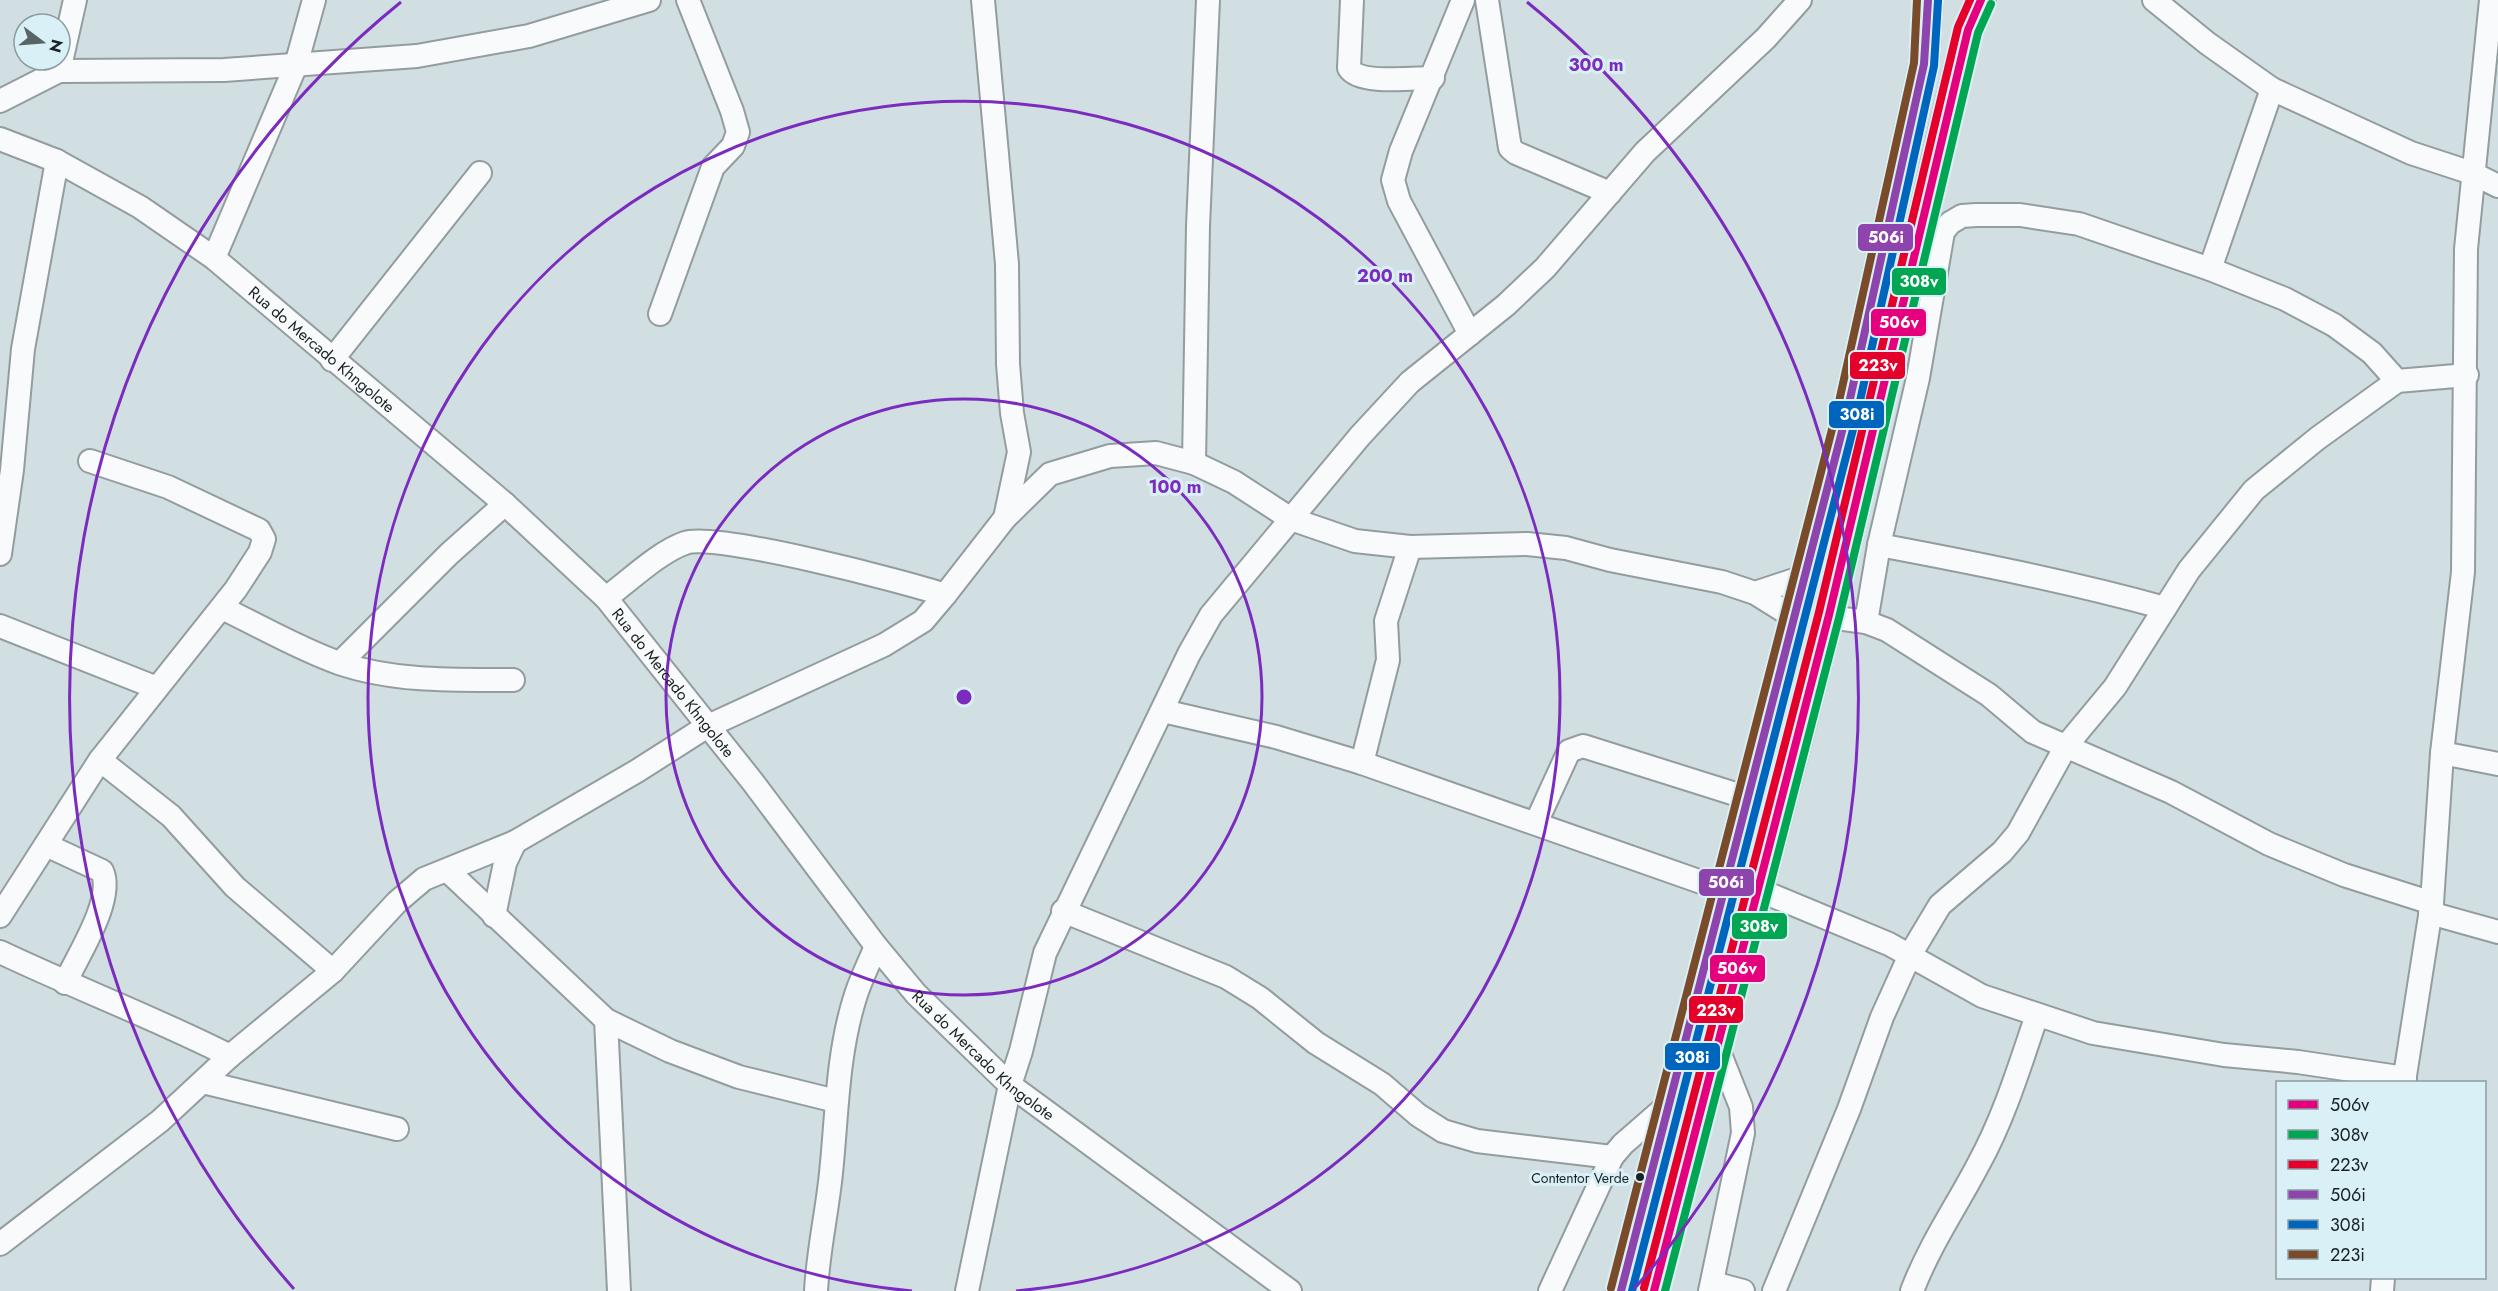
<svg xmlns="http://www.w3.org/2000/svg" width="2498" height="1291" viewBox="0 0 2498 1291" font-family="Jost,sans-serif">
	<rect width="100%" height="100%" fill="#d2dfe2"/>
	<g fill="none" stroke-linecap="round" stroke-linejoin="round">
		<defs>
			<g id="minor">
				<path d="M983,0L1007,264L1008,364L1012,413L1019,452L1005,518"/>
				<path d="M1352,0L1349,68C1359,85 1413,78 1433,78"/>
				<path d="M1463,0L1401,151L1393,180L1399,201L1470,334"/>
				<path d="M1487,0L1510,148L1516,153L1610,193"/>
				<path d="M2154,0L2207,43L2272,89L2411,153L2472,173L2498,186"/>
				<path d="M59,71L75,0"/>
				<path d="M0,101L59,71L224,70L417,56L529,36L649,0"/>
				<path id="s1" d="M0,139L57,161L140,207L214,258L505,504L606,598L752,781L876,946L916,994L1010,1085L1290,1291"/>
				<path d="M214,258L296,65L314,0"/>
				<path d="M2210,269L2272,89"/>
				<path d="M660,314L713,167L733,146L738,132L732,111L688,0"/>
				<path d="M332,360L480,173"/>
				<path d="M1194,463L1198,226L1208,0"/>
				<path d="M1879,545C1975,563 2071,582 2165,608"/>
				<path d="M0,554L12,470L23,349L57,161"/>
				<path d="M1755,593L1806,576"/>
				<path d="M606,598C629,581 659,552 685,543C716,532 906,582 945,595L1005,518L1050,474L1110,456L1156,453L1194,463L1234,482L1291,519L1355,541L1410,547L1527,544L1566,548L1610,560L1722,582L1755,593L1795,618"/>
				<path d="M222,608C260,626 299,649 339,663C394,682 456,680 513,680"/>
				<path d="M1829,617L1866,622L1887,630L1989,695L2033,732L2171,792L2269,844L2344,875L2432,903"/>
				<path d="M1866,622L1879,545L1918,378L1943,232L1950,223L1962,216L1976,215H2020L2079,224L2210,269L2285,299L2334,325L2372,353L2397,381"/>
				<path d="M0,626L157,688"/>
				<path d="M340,663L449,554L505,504"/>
				<path d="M1163,711L1276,737L1362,763L1724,890"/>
				<path d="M2442,753L2498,764"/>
				<path d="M100,760L171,816L235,887L333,971"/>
				<path d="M1362,763L1388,660L1386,621L1410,547"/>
				<path d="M1536,823L1569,751L1583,746L1748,798"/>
				<path d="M46,845L102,871C115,899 78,955 65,983"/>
				<path d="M448,871L606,1020L670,1051L739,1077L836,1101"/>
				<path d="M1759,890L1889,944L1982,996L2093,1033L2224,1055L2298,1062L2405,1078"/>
				<path d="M1063,911L1226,977L1260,998L1316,1043L1382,1084L1418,1115L1443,1131L1477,1141L1612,1157"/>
				<path d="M2430,913L2498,932"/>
				<path d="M0,916L100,760L236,589L260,552L264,539L259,530L168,487L90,461"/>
				<path d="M494,916L505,863L515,842"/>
				<path d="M0,952C76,988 155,1018 230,1056"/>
				<path d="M606,1020L619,1291"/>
				<path d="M203,1082L397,1129"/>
				<path d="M2404,1082L2432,903L2442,753L2463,572L2466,249L2491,0"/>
				<path d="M0,1244L160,1121L230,1056L333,971L397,902L424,879L515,842L637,771L706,727L884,645L923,621L945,595"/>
				<path d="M1713,1283L1743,1291"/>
				<path d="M816,1291C818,1251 827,1213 831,1173C837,1116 837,1057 854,1001C859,982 869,964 876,946"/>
				<path d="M967,1291L1010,1085L1021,1051L1045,953L1189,654L1211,615L1360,436L1410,382L1506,305L1545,268L1645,152L1766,38L1800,0"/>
				<path d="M1550,1291L1612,1157L1623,1144L1669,1104"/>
				<path d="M1710,1291L1743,1133L1741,1107L1716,1044"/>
				<path d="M1774,1291L1849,1109L1882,1017L1910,955L1940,905L2002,852L2018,833L2066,746L2115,687L2189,570L2254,490L2318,438L2397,381L2467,375"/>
				<path d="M1912,1291C1929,1246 1956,1207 1978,1165C2004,1118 2020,1065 2037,1015"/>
				<path d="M2382,1291L2383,1278"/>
			</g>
			<g id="major">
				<path d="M1621,1291L1848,408L1924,64L1928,0"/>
				<path d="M1654,1291C1710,1065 1773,841 1829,615C1877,420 1919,224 1968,30L1981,0"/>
			</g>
		</defs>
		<use href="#minor" stroke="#939c9f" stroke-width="26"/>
		<use href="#major" stroke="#ada5a9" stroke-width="32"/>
		<use href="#minor" stroke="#f8fafb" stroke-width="22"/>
		<use href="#major" stroke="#eee8ea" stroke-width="28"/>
		<defs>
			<path id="bus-1" d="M1654,1291L1829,615L1968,30L1981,0"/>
			<path id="bus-2" d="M1665,1291L1839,618L1978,33L1991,4"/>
			<path id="bus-3" d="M1644,1288L1819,612L1958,27L1970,0"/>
			<path id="bus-4" d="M1621,1291L1848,408L1924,64L1928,0"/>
			<path id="bus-5" d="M1632,1291L1858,410L1934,66L1938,1"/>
			<path id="bus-6" d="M1611,1288L1838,406L1914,63L1917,0"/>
		</defs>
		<use href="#bus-1" stroke="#d9f0f6" stroke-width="12"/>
		<use href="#bus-2" stroke="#d9f0f6" stroke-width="12"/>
		<use href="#bus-3" stroke="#d9f0f6" stroke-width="12"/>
		<use href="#bus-4" stroke="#d9f0f6" stroke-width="12"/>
		<use href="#bus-5" stroke="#d9f0f6" stroke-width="12"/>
		<use href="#bus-6" stroke="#d9f0f6" stroke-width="12"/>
		<use href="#bus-1" stroke="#e5007d" stroke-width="8"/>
		<use href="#bus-2" stroke="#00a651" stroke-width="8"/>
		<use href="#bus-3" stroke="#e4002b" stroke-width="8"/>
		<use href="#bus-4" stroke="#8e44ad" stroke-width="8"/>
		<use href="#bus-5" stroke="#0065bd" stroke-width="8"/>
		<use href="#bus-6" stroke="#7a4b2a" stroke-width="8"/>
	</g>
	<g fill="none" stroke="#7b2cbf" stroke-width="3">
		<circle cx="964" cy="697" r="298"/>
		<path d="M912 1291A596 596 0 1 1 1016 1291"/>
		<path d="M294 1289A894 894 0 0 1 401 2M1527 2A894 894 0 0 1 1634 1289"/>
	</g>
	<circle fill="#182123" stroke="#d9f0f6" stroke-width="2" cx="1640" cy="1177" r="5"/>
	<g text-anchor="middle" stroke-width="6" stroke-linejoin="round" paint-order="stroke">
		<g font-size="14" fill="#182123" stroke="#d9f0f6" text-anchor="end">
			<text x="1629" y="1183">Contentor Verde</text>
		</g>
		<g font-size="16" fill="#182123" stroke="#d9f0f6">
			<text dy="6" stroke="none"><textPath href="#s1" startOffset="387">Rua do Mercado Khngolote</textPath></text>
			<text dy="6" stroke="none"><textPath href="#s1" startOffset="873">Rua do Mercado Khngolote</textPath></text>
			<text dy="6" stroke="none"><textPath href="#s1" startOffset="1359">Rua do Mercado Khngolote</textPath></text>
		</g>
	</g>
	<circle cx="964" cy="697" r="9" fill="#7b2cbf" stroke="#d9f0f6" stroke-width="3"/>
	<g font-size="18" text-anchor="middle" font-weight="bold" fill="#7b2cbf" stroke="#d9f0f6" stroke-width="6" stroke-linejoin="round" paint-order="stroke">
		<text x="1596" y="71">300 m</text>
		<text x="1385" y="282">200 m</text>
		<text x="1175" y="493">100 m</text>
	</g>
	<g stroke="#d9f0f6" stroke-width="2">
		<rect x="1857" y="223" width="57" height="29" rx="6" fill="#8e44ad"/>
		<rect x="1891" y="267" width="56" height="29" rx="6" fill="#00a651"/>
		<rect x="1870" y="308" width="57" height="29" rx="6" fill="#e5007d"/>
		<rect x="1849" y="351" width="57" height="29" rx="6" fill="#e4002b"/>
		<rect x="1828" y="400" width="57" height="29" rx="6" fill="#0065bd"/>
		<rect x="1698" y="868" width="57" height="29" rx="6" fill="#8e44ad"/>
		<rect x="1731" y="912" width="57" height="28" rx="6" fill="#00a651"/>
		<rect x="1709" y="954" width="57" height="29" rx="6" fill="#e5007d"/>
		<rect x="1688" y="995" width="56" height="29" rx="6" fill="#e4002b"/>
		<rect x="1664" y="1042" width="57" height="29" rx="6" fill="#0065bd"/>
	</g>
	<g font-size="16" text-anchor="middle" font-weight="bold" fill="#fff">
		<text x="1886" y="243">506i</text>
		<text x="1919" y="287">308v</text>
		<text x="1899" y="328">506v</text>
		<text x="1878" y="371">223v</text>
		<text x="1857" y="420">308i</text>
		<text x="1726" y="888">506i</text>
		<text x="1759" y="932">308v</text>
		<text x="1737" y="974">506v</text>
		<text x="1716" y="1016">223v</text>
		<text x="1692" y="1063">308i</text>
	</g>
	<rect x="2276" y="1081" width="210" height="198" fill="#d9f0f6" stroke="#8c9da2" stroke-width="1.5"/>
	<rect x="2288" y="1100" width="30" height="9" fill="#e5007d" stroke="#8c9da2" stroke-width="1.5"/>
	<text x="2330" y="1111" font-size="18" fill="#182123">506v</text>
	<rect x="2288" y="1130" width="30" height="9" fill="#00a651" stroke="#8c9da2" stroke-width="1.5"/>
	<text x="2330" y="1141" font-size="18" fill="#182123">308v</text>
	<rect x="2288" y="1160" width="30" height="9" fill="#e4002b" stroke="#8c9da2" stroke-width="1.5"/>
	<text x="2330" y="1171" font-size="18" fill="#182123">223v</text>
	<rect x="2288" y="1190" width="30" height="9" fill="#8e44ad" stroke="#8c9da2" stroke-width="1.5"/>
	<text x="2330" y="1201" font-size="18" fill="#182123">506i</text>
	<rect x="2288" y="1220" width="30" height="9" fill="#0065bd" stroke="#8c9da2" stroke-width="1.5"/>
	<text x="2330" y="1231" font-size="18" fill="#182123">308i</text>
	<rect x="2288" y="1250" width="30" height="9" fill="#7a4b2a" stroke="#8c9da2" stroke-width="1.5"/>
	<text x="2330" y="1261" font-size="18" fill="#182123">223i</text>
	<g transform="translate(42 42) rotate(106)"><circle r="28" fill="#d9f0f6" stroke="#8c9da2" stroke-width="1.5"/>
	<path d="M0-4.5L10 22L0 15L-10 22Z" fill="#596466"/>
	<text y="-9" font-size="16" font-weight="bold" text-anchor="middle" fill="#182123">N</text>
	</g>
</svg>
